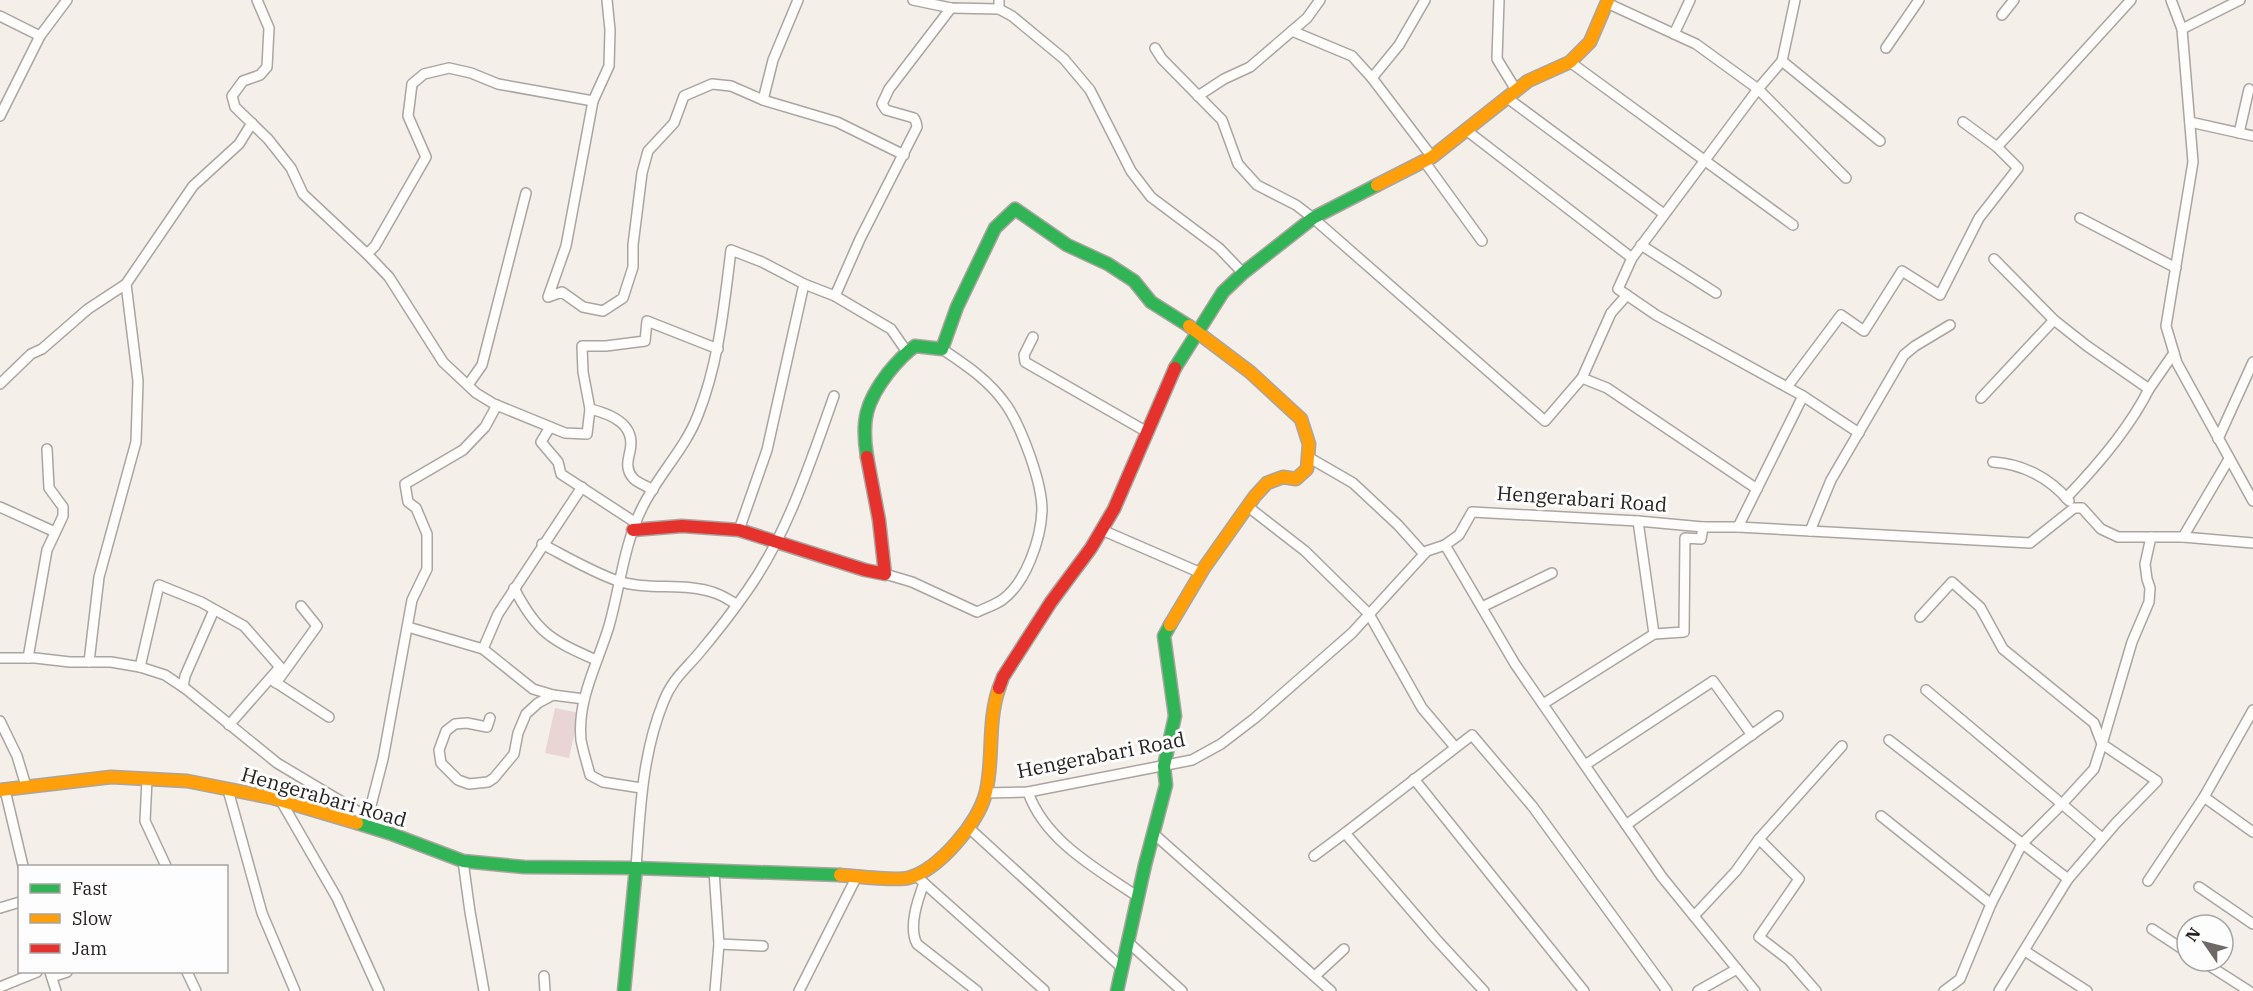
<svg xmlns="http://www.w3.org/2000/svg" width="2253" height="991" viewBox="0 0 2253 991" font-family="'IBM Plex Serif',serif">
	<rect width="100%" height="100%" fill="#f5efe9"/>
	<path fill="#e9d6d4" d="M555,708L579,713L569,758L545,753Z"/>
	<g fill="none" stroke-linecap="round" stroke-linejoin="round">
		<defs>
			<g id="street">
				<path d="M257,0L269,28L267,67L260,75L243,81L232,96L235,107L268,139L291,168L303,194L367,254L375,246L426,157L408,116L412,84L424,74L449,68L471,73L498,84L593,101L566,246L548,297L562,292L583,307L603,311L623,298L633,267V245L642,173L648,151L674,123L684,96L712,84L731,86L763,100L773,60L798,0"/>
				<path d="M913,0L951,8L999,9"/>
				<path d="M999,0V9L1012,16L1064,59L1090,90L1131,171L1151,197L1219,248L1243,273"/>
				<path d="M1499,0L1497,59L1516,90"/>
				<path d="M2171,0L2182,29L2193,162L2166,326L2177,363L2253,501"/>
				<path d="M1607,3L1696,44L1758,89L1846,178"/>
				<path d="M2002,15L2014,0"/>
				<path d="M0,16L40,36"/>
				<path d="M2182,29L2240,0"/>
				<path d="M1292,31L1352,56L1372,78L1432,157"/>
				<path d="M1674,34L1690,0"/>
				<path d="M1155,48L1162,59L1222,120L1238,164L1257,185L1296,205L1313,218L1545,421L1582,378L1607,388L1757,489"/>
				<path d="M1886,48L1919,0"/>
				<path d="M1782,61L1880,141"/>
				<path d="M1570,62L1793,225"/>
				<path d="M1372,78L1399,45L1425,0"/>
				<path d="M1198,96L1224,79L1250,67L1307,18L1320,0"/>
				<path d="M1506,97L1664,214"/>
				<path d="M763,100L837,122L904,155"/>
				<path d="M593,101L609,66L610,30L607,0"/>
				<path d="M0,116L40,36L67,0"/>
				<path d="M1963,122L1997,147L2131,0"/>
				<path d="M2190,122L2253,136"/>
				<path d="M1466,130L1632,258L1618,289L1656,315L1803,396L1859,433"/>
				<path d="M2239,133L2249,89"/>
				<path d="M1424,161L1482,241"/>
				<path d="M2080,218L2176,268"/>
				<path d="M1641,245L1716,293"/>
				<path d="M367,254L389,277L443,362L476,393L494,404L565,433L587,434L590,409L583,372L582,346H606L645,341L647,321L718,349"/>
				<path d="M1632,258L1758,89L1782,61L1795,0"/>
				<path d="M1994,259L2054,320"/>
				<path d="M835,296L860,239L917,127L916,122L914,118L886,110L882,104L889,89L951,8"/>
				<path d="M1033,337L1024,355L1025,362L1147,432"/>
				<path d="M1582,378L1611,313L1627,295"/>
				<path d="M0,384L31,354L42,349L88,309L126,284"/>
				<path d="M468,385L482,365L526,193"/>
				<path d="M1787,387L1841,315L1864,331L1902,271L1940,295L1979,218L2018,168L1997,147"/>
				<path d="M2149,389L2174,353"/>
				<path d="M1981,398L2054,320L2087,346L2149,389C2129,429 2097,466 2066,498"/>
				<path d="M590,409C611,414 636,424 630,451C628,460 625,469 633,478C637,483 647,486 653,490"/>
				<path d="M550,427L541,442L558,462L561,474L636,523"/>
				<path d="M2218,439L2253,362"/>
				<path d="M1308,457L1353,483L1398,525L1424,554"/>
				<path d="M1993,462C2023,464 2050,478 2069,501"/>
				<path d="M582,487L498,614L483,649L533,689L553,695L584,699"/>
				<path d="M1247,506L1305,551L1369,614L1422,708L1455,747"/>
				<path d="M0,507L55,532"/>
				<path d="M1738,527L1803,396"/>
				<path d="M739,530L767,450L804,284"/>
				<path d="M1102,530L1201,573"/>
				<path d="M1810,531L1831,480L1904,355L1915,346L1950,325"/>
				<path d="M2183,537L2229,459"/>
				<path d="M542,544C567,557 592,572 618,581C649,591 684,582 715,593C722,595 729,600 736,604"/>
				<path d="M1445,545L1515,664L1662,877L1755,991"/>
				<path d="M885,574L912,582L977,612C985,608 995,605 1002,600C1026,583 1041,539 1042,510C1042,482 1022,429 1007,406C990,381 966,365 942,349"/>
				<path d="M514,588C537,633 551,640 596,660"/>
				<path d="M1482,607L1552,573"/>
				<path d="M1920,617L1952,582L1980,607L2003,649L2094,723L2102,744L2094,769L2062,804L2102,838"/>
				<path d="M408,627L483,649"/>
				<path d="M1654,634L1684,632L1685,538L1701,539L1703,527"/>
				<path d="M0,658H35L70,662H111L140,667L165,675L186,689L277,763L374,821L385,830"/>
				<path d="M28,658L47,550L63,516V507L49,488L47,449"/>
				<path d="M89,662L99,577L136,442L138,381L126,284L193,186L239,144L252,123"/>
				<path d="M140,667L159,585L201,602L244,626L280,667L229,725"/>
				<path d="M272,680L329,717"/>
				<path d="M276,683L317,626L301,606"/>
				<path d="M183,687L185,676L214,610"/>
				<path d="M1926,690L2062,804L2022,844L1991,904"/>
				<path d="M1543,704L1654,634L1638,521"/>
				<path d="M490,718L487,727L467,723L455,724L446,731L439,750L441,763L458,780L469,784L488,782L494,778L514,754L518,733L526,714L538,703L553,695"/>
				<path d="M0,721L17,756L26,786"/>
				<path d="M1889,740L2068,879"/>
				<path d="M1585,765L1713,681L1752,735"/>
				<path d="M147,779L145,821L166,866"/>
				<path d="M1414,779L1584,991"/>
				<path d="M641,788L603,782L590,775C587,763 583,751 581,740C577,699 598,663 609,626C620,587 624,544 642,508C658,475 685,449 698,415C719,362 724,306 731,250L762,262L804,284L835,296L891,329L907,352"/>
				<path d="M5,790L23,866"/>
				<path d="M228,790L262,913L295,991"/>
				<path d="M1028,792C1045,841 1097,869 1138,897"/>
				<path d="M986,793L1028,792L1192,760L1221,744L1255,718L1352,633L1427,551L1445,545L1459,535L1472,512L1638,521L1703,527H1738L2030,543L2074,508H2082L2101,529L2118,537H2183L2253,543"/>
				<path d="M2204,797L2253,832"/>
				<path d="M281,801L337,898L379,991"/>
				<path d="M1881,816L1991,904L1960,979L1944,991"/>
				<path d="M368,817L383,759L412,600L427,569V534L416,508L408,502L405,484L463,450L485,427L497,405"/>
				<path d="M1626,825L1778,716"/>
				<path d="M969,828L1122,968"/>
				<path d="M1154,834L1331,991"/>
				<path d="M1314,856L1345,833"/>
				<path d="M463,861L470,912L484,991"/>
				<path d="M636,868C640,812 642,755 663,703C672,679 685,670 700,652C716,633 733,611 747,591C788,533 810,463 834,396"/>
				<path d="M714,871L719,944L715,991"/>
				<path d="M915,875L1044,990"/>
				<path d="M2148,881L2204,797L2253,710"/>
				<path d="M924,883C918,899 908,927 917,944L977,991"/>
				<path d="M2199,887L2253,924"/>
				<path d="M0,908L20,902"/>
				<path d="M1694,916L1736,871L1759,839"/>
				<path d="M2152,929L2187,952"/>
				<path d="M1128,942L1182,991"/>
				<path d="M719,944L763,946"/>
				<path d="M2025,951L2087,991"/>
				<path d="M2202,961L2249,991"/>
				<path d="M50,972L56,991"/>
				<path d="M187,972L196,991"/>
				<path d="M1316,975L1344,949"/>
				<path d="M544,976L545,991"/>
				<path d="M52,977L67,972"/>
				<path d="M0,987L37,972"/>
				<path d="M799,991L857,876"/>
				<path d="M1484,991L1436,939L1345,833L1472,735L1533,807L1667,991"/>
				<path d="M1698,991L1737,969"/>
				<path d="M1816,991L1789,960L1759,937L1799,879L1759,839L1842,746"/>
				<path d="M1999,991L2068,879L2116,823L2157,781L2102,744L2132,642L2149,602L2150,588L2147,579L2145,564L2151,537"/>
			</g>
			<g id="fast">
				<path d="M1175,368L1223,292L1243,273L1313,218L1377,185"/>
				<path d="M867,457C861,420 866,402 888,373C897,362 904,354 915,346L942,349L957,307L995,228L1015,209L1067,245L1108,264L1134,281L1151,302L1189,326"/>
				<path d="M357,823L389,833L463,861L524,867L636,868L840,875"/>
				<path d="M624,991L636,868"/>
				<path d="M1117,991L1145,865L1166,785L1164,766L1175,716L1164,636L1170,625"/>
			</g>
			<g id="slow">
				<path d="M1377,185L1432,157L1528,81L1570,62L1590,42L1608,0"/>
				<path d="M1170,625L1204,568L1255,496L1267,483L1283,477L1296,479L1307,469L1309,444L1301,419L1250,372L1189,326"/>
				<path d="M0,790L111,777L187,781L273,798L357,823"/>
				<path d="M840,875C855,876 896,881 908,878C939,870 979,822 986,792C994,758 987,723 999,688"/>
			</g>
			<g id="jam">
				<path d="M633,530L682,526L739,530L865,570L885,574L879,520L867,457"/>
				<path d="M999,688L1003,677L1051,602L1091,548L1114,509L1175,368"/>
			</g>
		</defs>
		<use href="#street" stroke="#aaa5a0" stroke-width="12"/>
		<use href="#fast" stroke="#aaa5a0" stroke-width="15"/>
		<use href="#slow" stroke="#aaa5a0" stroke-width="15"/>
		<use href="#jam" stroke="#aaa5a0" stroke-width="15"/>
		<use href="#street" stroke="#fefdfc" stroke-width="9"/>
		<use href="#fast" stroke="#30b455" stroke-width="12"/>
		<use href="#slow" stroke="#ff9f0a" stroke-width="12"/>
		<use href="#jam" stroke="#e5322d" stroke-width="12"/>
	</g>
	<g text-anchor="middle" stroke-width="6" stroke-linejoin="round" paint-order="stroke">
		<g font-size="20" fill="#25211e" stroke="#fdfdfd">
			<text transform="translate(1582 499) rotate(4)" y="7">Hengerabari Road</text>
			<text transform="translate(1101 755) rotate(-11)" y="7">Hengerabari Road</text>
			<text transform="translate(324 797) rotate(16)" y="7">Hengerabari Road</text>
		</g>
	</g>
	<rect x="18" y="865" width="210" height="108" fill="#fdfdfd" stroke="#a7a5a4" stroke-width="1.5"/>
	<rect x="30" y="884" width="30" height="9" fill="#30b455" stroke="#a7a5a4" stroke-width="1.5"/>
	<text x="72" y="895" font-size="18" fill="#25211e">Fast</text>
	<rect x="30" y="914" width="30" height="9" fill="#ff9f0a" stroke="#a7a5a4" stroke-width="1.5"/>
	<text x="72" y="925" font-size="18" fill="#25211e">Slow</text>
	<rect x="30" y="944" width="30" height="9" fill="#e5322d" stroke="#a7a5a4" stroke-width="1.5"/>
	<text x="72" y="955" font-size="18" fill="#25211e">Jam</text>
	<g transform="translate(2205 943) rotate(305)"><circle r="28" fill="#fdfdfd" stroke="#a7a5a4" stroke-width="1.5"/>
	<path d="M0-4.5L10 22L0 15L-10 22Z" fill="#6e6965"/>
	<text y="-9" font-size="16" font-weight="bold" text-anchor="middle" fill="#25211e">N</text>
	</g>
</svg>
